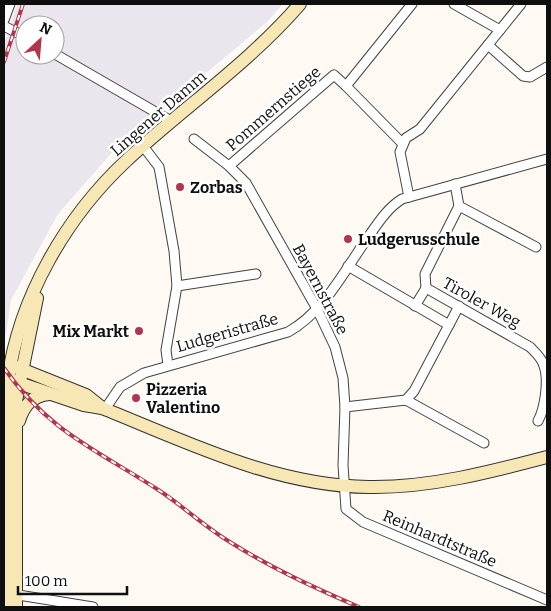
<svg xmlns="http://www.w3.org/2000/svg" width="551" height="611" viewBox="0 0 551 611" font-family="Bitter,serif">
	<rect width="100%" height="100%" fill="#fefaf3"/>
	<path fill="#ebe5ed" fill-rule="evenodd" d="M17,4H283L267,22L115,149L58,214L11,300L4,347V44ZM25,25H55V55H25Z"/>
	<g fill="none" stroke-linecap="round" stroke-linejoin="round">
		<defs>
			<g id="minor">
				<path d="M454,4L500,30"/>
				<path d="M4,20L10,4"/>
				<path d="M4,26L25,37"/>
				<path d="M488,45L523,76L530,77L547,67"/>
				<path d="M55,54L171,121"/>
				<path d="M346,86L402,143"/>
				<path d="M194,139L229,166L246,183L317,309L335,347L343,378L345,407L343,465L346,509L363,522L547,600"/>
				<path d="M143,146L159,167L174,251L177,286L166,350L168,365"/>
				<path d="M229,166L334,75L346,86L412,4"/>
				<path d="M409,197L400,152L406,138L420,129L521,4"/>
				<path d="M459,206L536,247"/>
				<path d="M348,266L449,325"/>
				<path d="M177,286L256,274"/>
				<path d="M426,288L530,347C535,352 542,358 544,366C549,380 545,408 538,421"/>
				<path d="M415,306L426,288L425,274L459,206L455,184"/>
				<path d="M406,400L484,443"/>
				<path d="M345,407L406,400L414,391L459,306"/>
				<path d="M105,409L120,387L144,373L288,332C326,311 346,267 371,233C380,220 389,207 402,199L547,159"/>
				<path d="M12,594L93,607"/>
			</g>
			<g id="secondary">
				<path d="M16,367L86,395L101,407"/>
				<path d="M4,378L84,405L102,408C187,442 275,486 369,487C429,488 490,472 547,457"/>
				<path d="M19,421C24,405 32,396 49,394"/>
				<path d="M4,607C4,568 5,529 5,490C4,454 3,416 8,380C19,298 66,217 126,161C183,108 249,63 300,4"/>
				<path d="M16,607V401L37,298"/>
			</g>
		</defs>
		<use href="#minor" stroke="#424242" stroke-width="11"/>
		<use href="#secondary" stroke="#313131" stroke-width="14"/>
		<use href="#minor" stroke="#fff" stroke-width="9"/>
		<use href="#secondary" stroke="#f7e7b5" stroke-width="12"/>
		<defs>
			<g id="rail">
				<path d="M4,62L23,4"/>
				<path d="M4,368C49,432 97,450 160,491C184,507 205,527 230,542C271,568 315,588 359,607"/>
			</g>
		</defs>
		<use href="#rail" stroke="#b1354c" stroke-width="4"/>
		<use href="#rail" stroke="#fff" stroke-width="2" stroke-dasharray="5.5" stroke-linecap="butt"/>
	</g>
	<g fill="#b1354c" stroke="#fff" stroke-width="2">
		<circle cx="180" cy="187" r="5"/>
		<circle cx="348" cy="239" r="5"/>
		<circle cx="139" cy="331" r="5"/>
		<circle cx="136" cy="398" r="5"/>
	</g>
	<g text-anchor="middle" stroke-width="5" stroke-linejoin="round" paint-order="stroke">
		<g font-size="16" fill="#0f0f0f" stroke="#fff">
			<text transform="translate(273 108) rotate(-41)" y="6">Pommernstiege</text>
			<text transform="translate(158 113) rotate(-41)" y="6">Lingener Damm</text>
			<text transform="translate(321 289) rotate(62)" y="6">Bayernstraße</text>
			<text transform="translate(482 302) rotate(29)" y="6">Tiroler Weg</text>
			<text transform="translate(227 332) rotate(-16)" y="6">Ludgeristraße</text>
			<text transform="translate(440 538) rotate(23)" y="6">Reinhardtstraße</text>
		</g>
		<g font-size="16" font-weight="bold" fill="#0f0f0f" stroke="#fff" text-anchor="start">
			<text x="190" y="193">Zorbas</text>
			<text x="358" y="245">Ludgerusschule</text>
			<text x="129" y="337" text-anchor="end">Mix Markt</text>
			<text x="146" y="395">Pizzeria<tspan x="146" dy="18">Valentino</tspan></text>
		</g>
	</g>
	<rect width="551" height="611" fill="none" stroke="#0f0f0f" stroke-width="10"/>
	<g transform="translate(40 40) rotate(26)"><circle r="24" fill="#ffffff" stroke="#9f9f9f"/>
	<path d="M0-4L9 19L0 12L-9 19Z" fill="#b1354c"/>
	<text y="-8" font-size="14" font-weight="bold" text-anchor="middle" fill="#0f0f0f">N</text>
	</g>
	<path d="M18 586v8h109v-8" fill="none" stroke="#0f0f0f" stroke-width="2.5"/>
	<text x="25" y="586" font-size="15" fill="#0f0f0f" stroke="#ffffff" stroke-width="4" paint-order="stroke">100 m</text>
</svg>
